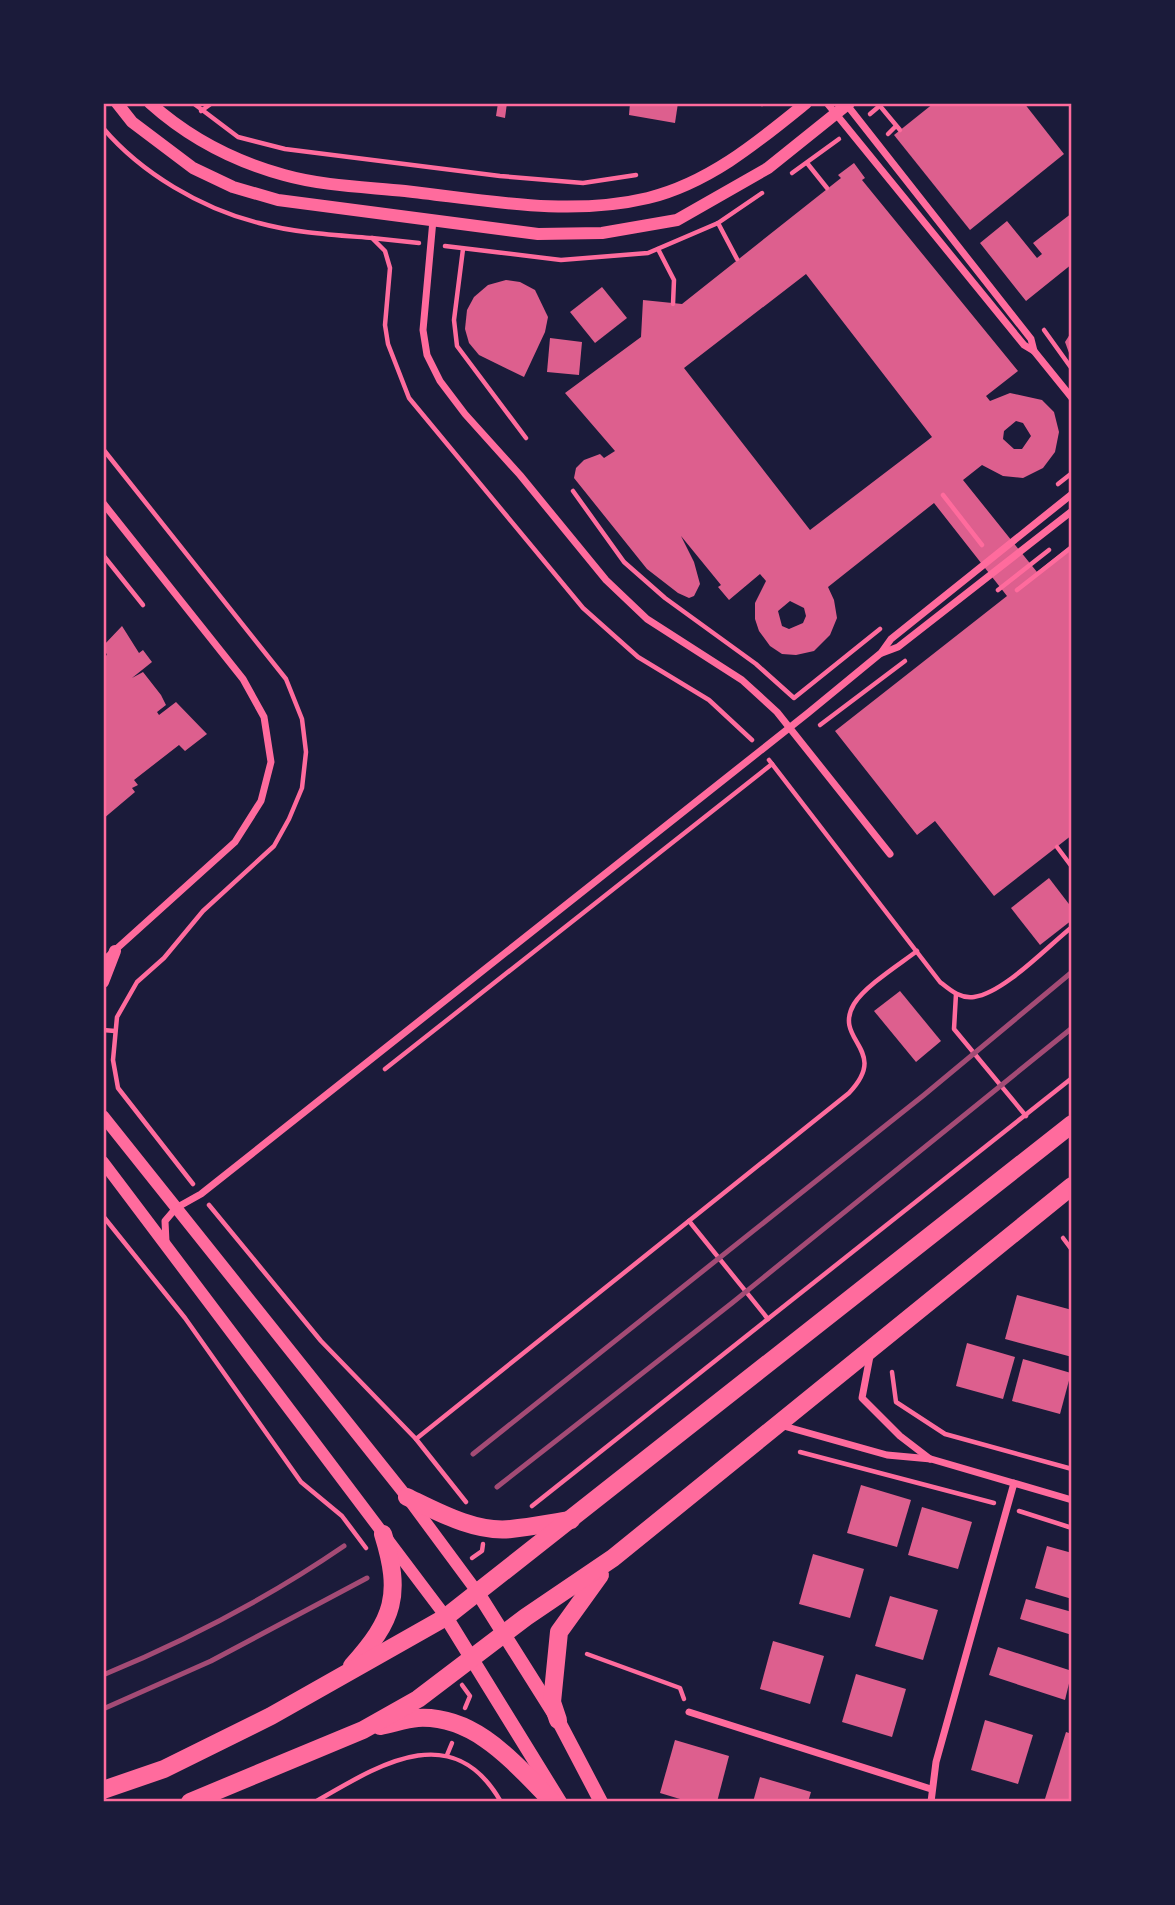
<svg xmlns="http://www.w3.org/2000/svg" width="1175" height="1905" viewBox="0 0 1175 1905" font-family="'Golos Text',sans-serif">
	<rect width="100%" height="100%" fill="#1b1b3a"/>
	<g fill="#dd5f8e" fill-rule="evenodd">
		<path d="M498,103H507L505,118L496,116Z"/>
		<path d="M630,103H678L675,123L629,115Z"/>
		<path d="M934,103H1024L1064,154L970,230L894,135Z"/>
		<path d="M854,163L865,178L862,180L1018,371L986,396L990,401L1010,393L1042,400L1054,412L1059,432L1055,452L1043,468L1023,478L1003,476L982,465L963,480L1037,572L1072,544V835L994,896L935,821L917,835L835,731L1007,596L934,503L828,587L834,600L837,618L830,635L814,651L796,655L782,654L770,646L759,631L755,619V603L766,581L760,574L729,600L718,587L721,585L681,536L694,562L700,584L694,596L689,598L678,593L647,569L574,478L576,468L584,460L600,454L604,458L615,451L565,393L641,337L643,300L682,304L841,178L838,175ZM806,274L932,437L810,530L684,368ZM1016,421L1023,423L1031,436L1022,449H1014L1003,439L1004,431ZM790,601L804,608L806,616L803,623L789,629L782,626L778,611Z"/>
		<path d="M1072,213V264L1026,301L980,243L1007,221L1037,258L1042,254L1033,243Z"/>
		<path d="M506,280L520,282L535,290L548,317L545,332L524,377L479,355L469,343L465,329L467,310L474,297L488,285Z"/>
		<path d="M602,287L627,318L595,343L570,312Z"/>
		<path d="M1072,331V361L1065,342Z"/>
		<path d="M550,338L582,342L579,375L547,372Z"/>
		<path d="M122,626L139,653L143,650L152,662L132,678L143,672L161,695L166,705L157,712L159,715L176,702L207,734L185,751L179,745L134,780L138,785L132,788L135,792L103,819V657L107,655L103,646Z"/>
		<path d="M1049,878L1072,908V920L1040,945L1011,908Z"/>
		<path d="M900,991L941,1041L916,1062L874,1011Z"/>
		<path d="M1017,1295L1072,1310V1357L1005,1339Z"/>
		<path d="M967,1343L1015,1357L1003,1399L956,1386Z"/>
		<path d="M1023,1359L1071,1373L1060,1414L1012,1401Z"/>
		<path d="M861,1485L911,1500L897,1547L847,1533Z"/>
		<path d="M922,1507L972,1522L958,1569L908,1555Z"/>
		<path d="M1047,1546L1072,1553V1599L1035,1588Z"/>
		<path d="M813,1554L864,1569L850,1618L799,1604Z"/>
		<path d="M890,1596L938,1610L923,1660L875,1646Z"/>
		<path d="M1026,1599L1072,1612V1635L1020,1619Z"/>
		<path d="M773,1641L824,1656L810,1704L760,1689Z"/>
		<path d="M998,1647L1072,1671L1065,1700L989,1675Z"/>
		<path d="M856,1674L906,1689L892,1737L842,1722Z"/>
		<path d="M985,1720L1033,1735L1018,1784L971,1770Z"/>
		<path d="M1066,1732L1072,1734V1802H1044Z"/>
		<path d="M675,1740L729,1756L717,1802H690L660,1793Z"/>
		<path d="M760,1777L811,1792L808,1802H753Z"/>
	</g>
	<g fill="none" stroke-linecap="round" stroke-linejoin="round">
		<g stroke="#ff6b9d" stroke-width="4.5">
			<path d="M193,103L238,137L285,149L500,176L583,183L636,175"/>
			<path d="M762,104L763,103"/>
			<path d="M880,106L900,130"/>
			<path d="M201,111L212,103"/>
			<path d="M870,114L883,103"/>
			<path d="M103,128C141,173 202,209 259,223C295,233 335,235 372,238L385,251L390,268L385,325L388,344L409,398L583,608L638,657L709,700L752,740"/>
			<path d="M888,134L896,126"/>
			<path d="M807,163L827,188"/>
			<path d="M792,173L839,139"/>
			<path d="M718,223L737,259"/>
			<path d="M372,238L419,243"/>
			<path d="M445,246L561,260L648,253L718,223L762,193"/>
			<path d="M463,249L454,320L457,346L526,438"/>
			<path d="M658,249L674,280L673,304"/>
			<path d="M1044,330L1072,369"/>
			<path d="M103,449L286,679L302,719L306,752L302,788L289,819L274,846L203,911L164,958L137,982L117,1017L113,1060L118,1088L193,1184"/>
			<path d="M1058,484L1072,473"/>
			<path d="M573,491L624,562L665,598L756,664L794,698L880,629"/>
			<path d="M943,495L982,545"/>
			<path d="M103,555L143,605"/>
			<path d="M998,590L1049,550"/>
			<path d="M1017,590L1072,547"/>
			<path d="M820,725L905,661"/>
			<path d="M769,760L940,982C950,990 960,999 974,997C1004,993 1048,946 1072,927"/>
			<path d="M1057,847L1072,867"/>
			<path d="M956,994L954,1029L1026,1116"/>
			<path d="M103,1030L115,1031"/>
			<path d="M385,1069L772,764"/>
			<path d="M209,1205L321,1341L416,1439"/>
			<path d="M103,1216L185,1318L301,1482L342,1516L366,1548"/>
			<path d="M689,1221L768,1319"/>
			<path d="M1063,1238L1072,1250"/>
			<path d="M892,1372L896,1402L945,1434L1072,1469"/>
			<path d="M800,1452L994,1503"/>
			<path d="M466,1502L416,1439L849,1093C891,1049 832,1041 854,1004C865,986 900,964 917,951"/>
			<path d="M532,1506L1072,1078"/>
			<path d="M1019,1511L1072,1528"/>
			<path d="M472,1558L482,1551L483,1544"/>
			<path d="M587,1654L680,1688L684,1699"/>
			<path d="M462,1685L470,1696L465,1708"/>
			<path d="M447,1755L452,1743"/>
			<path d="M315,1802C379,1765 453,1717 501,1802"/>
		</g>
		<g stroke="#ff6b9d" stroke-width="7">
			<path d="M827,103L1024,345L1034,351L1072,398"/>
			<path d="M847,105L1031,339L1034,351"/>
			<path d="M433,220L423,330L427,355L440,381L465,414L520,475L606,580L647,619L742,680L777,712L890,854"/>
			<path d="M103,503L243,679L264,717L271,762L261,801L235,842L103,961"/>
			<path d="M882,653L898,647L1072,511"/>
			<path d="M166,1242L165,1221L176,1208L201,1194L808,713L881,653L891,639L1072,494"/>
			<path d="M870,1356L862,1398L900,1436L930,1459"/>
			<path d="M780,1425L887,1455L931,1459L1072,1500"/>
			<path d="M689,1712L931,1789"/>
			<path d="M931,1802L936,1762L1014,1483"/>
		</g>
		<g stroke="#ff6b9d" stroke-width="12">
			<path d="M117,103L132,122L193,168L233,187L278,200L538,234L602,233L677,220L768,168L849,103"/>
			<path d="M150,103C189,138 233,161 284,175C323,186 366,187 405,191C486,200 568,217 648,198C709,183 758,142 806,103"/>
			<path d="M103,982L115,951"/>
			<path d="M103,1116L407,1497L478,1593"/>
			<path d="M103,1162L446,1617"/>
		</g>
		<g stroke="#ff6b9d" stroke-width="14">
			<path d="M478,1593L558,1720L601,1802"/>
			<path d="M446,1617L560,1802"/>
		</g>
		<g stroke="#ff6b9d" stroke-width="18">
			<path d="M407,1497C438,1512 476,1533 511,1529C531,1527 551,1523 571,1520"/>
			<path d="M352,1666C394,1619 402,1595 383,1534"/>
			<path d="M558,1720L552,1702L559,1632L600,1575"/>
			<path d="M380,1726C392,1724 405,1719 418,1718C476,1715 515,1764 553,1802"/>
			<path d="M103,1790L164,1769L271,1716L446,1617L1072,1124"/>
			<path d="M190,1802L363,1730L418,1699L526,1617L613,1558L1072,1186"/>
		</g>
		<g stroke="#a44b75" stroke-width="5">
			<path d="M473,1454L924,1095L1072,972"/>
			<path d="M497,1487L732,1303L1072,1028"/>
			<path d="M103,1675C185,1641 271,1596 344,1546"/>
			<path d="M103,1709L211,1661L367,1578"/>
		</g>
	</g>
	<rect width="1175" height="1905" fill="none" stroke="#1b1b3a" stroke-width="210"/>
	<rect x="105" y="105" width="965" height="1695" fill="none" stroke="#ff6b9d" stroke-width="2.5"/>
</svg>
